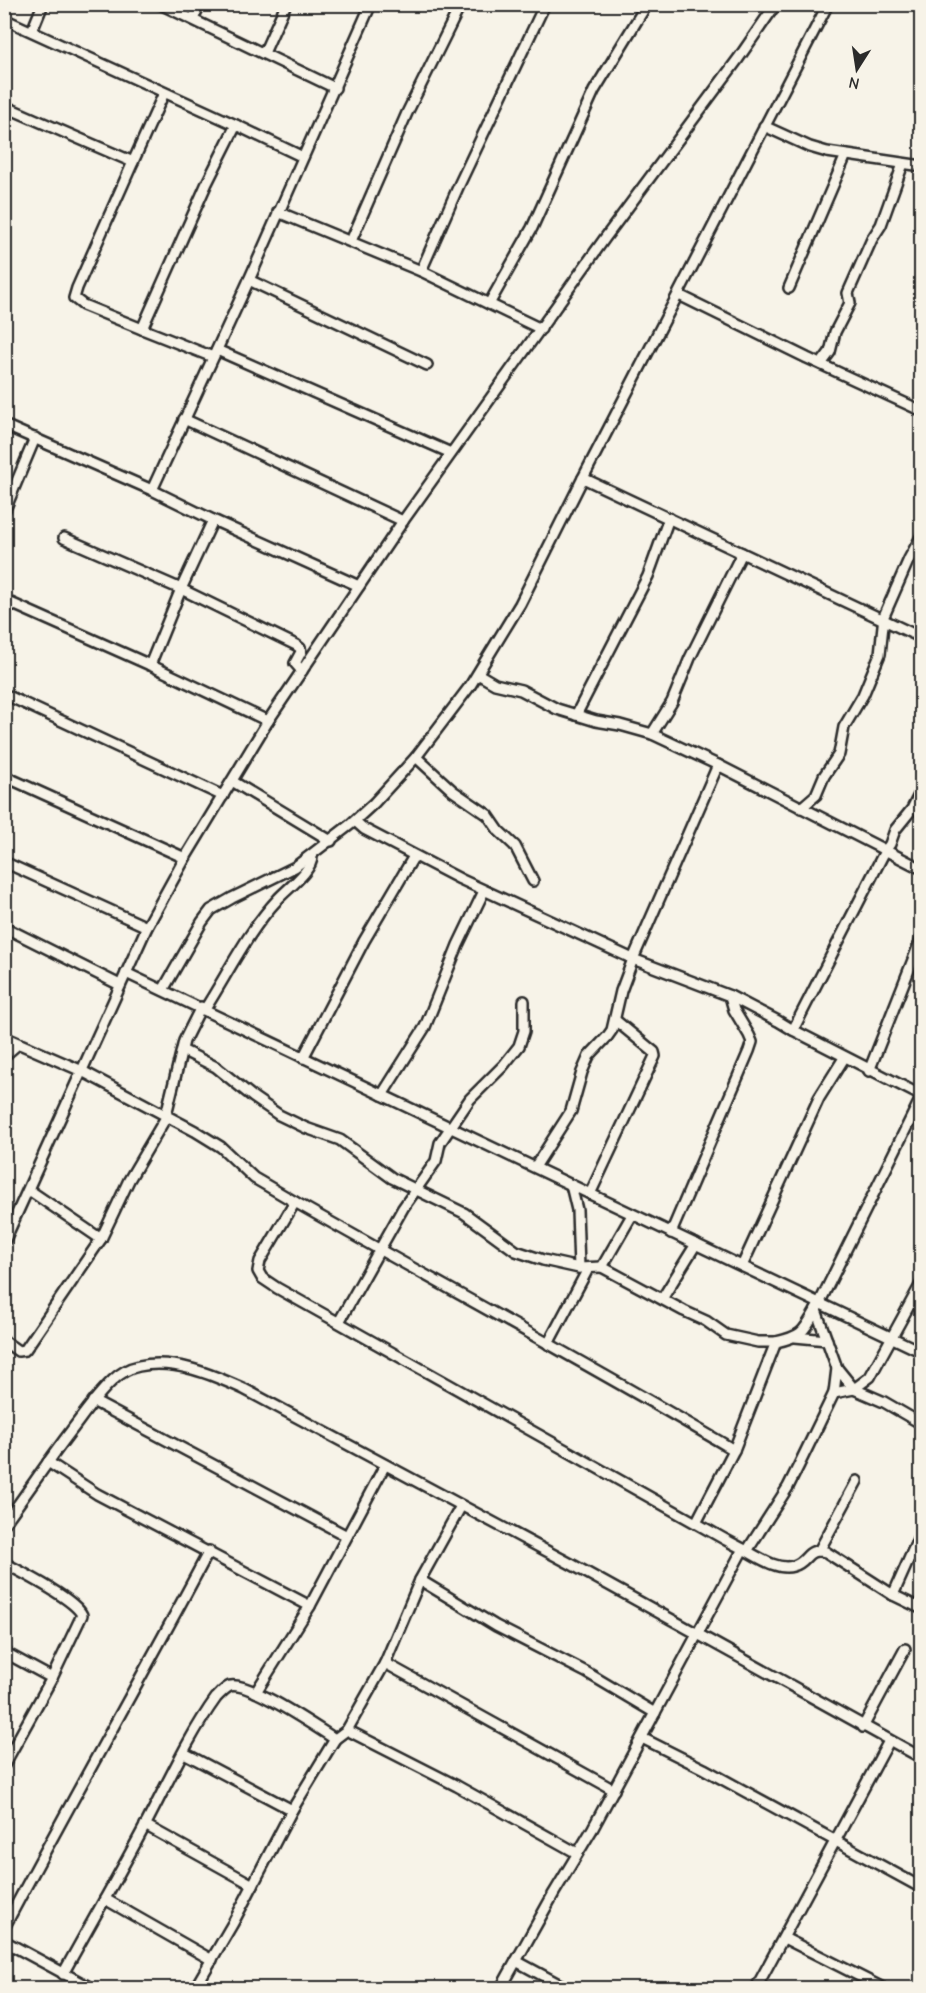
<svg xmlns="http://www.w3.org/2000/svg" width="926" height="1993" viewBox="0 0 926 1993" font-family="'Comic Neue',sans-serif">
	<rect width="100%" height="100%" fill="#f7f3e8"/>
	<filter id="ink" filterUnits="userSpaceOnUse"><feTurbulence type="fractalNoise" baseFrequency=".0167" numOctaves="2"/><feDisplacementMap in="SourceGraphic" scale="12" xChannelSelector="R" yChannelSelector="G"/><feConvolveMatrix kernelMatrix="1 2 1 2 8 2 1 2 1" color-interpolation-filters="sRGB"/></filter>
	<g filter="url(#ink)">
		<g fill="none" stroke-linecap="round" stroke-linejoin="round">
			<defs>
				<g id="minor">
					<path d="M160,4L335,88"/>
					<path d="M4,19L236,125"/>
					<path d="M193,19L200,4"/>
					<path d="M32,31L43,4"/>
					<path d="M264,53L286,4"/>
					<path d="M4,106L133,162L164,93"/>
					<path d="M764,126L810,147L827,152L922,166"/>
					<path d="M133,162L77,288L74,298L83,305L142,329"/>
					<path d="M278,212L421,271L541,329"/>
					<path d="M351,241L407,113L461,4"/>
					<path d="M421,271L459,185L545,4"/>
					<path d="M249,280L427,365"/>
					<path d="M789,288L846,155"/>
					<path d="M679,295L807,358L922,411"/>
					<path d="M489,304L532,228L594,91L647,4"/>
					<path d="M217,350L451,453"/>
					<path d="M213,357L142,329L207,183L236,125L303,157"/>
					<path d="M821,364L830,352L835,332L850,303L848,293L872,239L881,225L903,164"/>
					<path d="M184,419L403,521"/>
					<path d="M4,425L152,490L213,520L359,586"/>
					<path d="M583,478L922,638"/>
					<path d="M152,490L249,280L371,4"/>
					<path d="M4,512L35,438"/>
					<path d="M64,538L181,589L296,645L300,648L301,652L295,663L302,671"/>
					<path d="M4,600L150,665L268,721"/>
					<path d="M150,665L181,589L213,520"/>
					<path d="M478,674L495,684L521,690L557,709L596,721L620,725L652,734L718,765L922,869"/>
					<path d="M4,694L223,796"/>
					<path d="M576,715L648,576L669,518"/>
					<path d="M652,734L672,702L690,658L742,553"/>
					<path d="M416,757L453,791L488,815L499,831L515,846L533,881"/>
					<path d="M4,776L185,858"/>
					<path d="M232,781L331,841"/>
					<path d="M922,789L912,809L895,830L890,844L885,851L793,1030L922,1096"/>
					<path d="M801,808L816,795L824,776L839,754L844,727L863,695L880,654L884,616L909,559L922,535"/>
					<path d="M355,821L364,829L460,879L633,959L730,996L778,1021L793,1030"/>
					<path d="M4,862L147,927"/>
					<path d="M4,927L120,985"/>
					<path d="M126,973L922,1352"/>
					<path d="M163,990L202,922L211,910L232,898L295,867L351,824L374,803L416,757L470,686L520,604L583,478L828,4"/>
					<path d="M205,1009C228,973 248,931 278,899C287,889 313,870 312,856"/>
					<path d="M4,1037L82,1071L195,1131L221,1147L254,1178L295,1202"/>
					<path d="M182,1050L216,1067L253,1097L279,1115L306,1128L340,1140L392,1178L464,1213L516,1251L543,1260L579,1268L602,1267"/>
					<path d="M4,1056L18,1044"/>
					<path d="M303,1058L364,941L414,856"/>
					<path d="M869,1071L922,937"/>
					<path d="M382,1095L425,1027L458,945L484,891"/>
					<path d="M922,1096L816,1310L837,1368L854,1389L884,1402L922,1424"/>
					<path d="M535,1167L571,1111L582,1072L589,1056L607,1037L612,1030L621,991L633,959L718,765"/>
					<path d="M571,1185L577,1210L579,1268"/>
					<path d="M29,1190L101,1239"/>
					<path d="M590,1194L655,1056L654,1052L615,1020"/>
					<path d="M632,1215L602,1267L684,1311L706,1321L726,1335L758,1342H776"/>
					<path d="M671,1233L749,1051L752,1042L749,1035L734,1010L730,996"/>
					<path d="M4,1242L147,927L185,858L268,721L403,521L605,238L738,59L776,4"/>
					<path d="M742,1266L819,1098L844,1058"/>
					<path d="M662,1299L696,1244"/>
					<path d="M339,1322L403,1208L436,1161L440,1143L470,1099L503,1066L519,1046L524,1031V1001"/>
					<path d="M795,1337L827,1340"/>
					<path d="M4,1341L18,1351L25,1350L101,1239L129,1180L165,1119L184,1041L201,1007"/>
					<path d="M548,1344L588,1269"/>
					<path d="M834,1393L854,1389L870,1377L922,1282"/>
					<path d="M93,1401L347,1536"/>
					<path d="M734,1450L776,1342C802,1336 803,1333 816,1310"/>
					<path d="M48,1462L97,1494L310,1606"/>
					<path d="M4,1524C27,1493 48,1461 71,1431C84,1414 96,1396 112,1381C119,1374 129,1368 139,1366C174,1358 213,1375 244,1389L571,1564L922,1758"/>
					<path d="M743,1549C757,1556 777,1571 793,1566C809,1562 805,1547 826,1552L893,1595L922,1609"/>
					<path d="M747,1551L788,1487L799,1465L834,1393L837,1368"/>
					<path d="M819,1551L857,1481"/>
					<path d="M4,1563C21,1572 75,1599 82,1615L52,1678L4,1765"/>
					<path d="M420,1580L496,1626L586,1672L655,1713"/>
					<path d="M893,1595L922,1530"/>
					<path d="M4,1652L52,1678"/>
					<path d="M385,1663L614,1790"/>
					<path d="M256,1692L310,1606L385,1465"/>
					<path d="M863,1727L905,1649"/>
					<path d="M347,1730L457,1786L577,1853"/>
					<path d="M642,1738L704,1769L922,1888"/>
					<path d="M184,1753L292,1810"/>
					<path d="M145,1825L253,1885"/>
					<path d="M105,1899L212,1960"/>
					<path d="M4,1928C71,1801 142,1677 209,1551"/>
					<path d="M784,1938L883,1988"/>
					<path d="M4,1941L91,1988"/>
					<path d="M516,1961L566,1988"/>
					<path d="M63,1974C91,1923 120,1873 147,1822C168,1782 190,1734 216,1698C220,1694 225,1688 230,1686C249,1681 316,1727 335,1739"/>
					<path d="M195,1988L233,1923L292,1810L335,1739L347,1730L385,1663L420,1580L461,1506"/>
					<path d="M501,1988L554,1893L593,1828L743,1549L726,1540C577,1456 427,1372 277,1288L262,1278L258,1271L260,1261L295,1202C441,1285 589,1364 734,1450L696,1523"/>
					<path d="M756,1988L889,1741"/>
				</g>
			</defs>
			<use href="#minor" stroke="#2b2b2b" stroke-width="14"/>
			<use href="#minor" stroke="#f7f3e8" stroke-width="9"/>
		</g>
	</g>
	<rect width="926" height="1993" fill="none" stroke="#f7f3e8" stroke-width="24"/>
	<rect x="12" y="12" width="902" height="1969" fill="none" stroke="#2b2b2b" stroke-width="2" filter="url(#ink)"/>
	<g transform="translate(857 69) rotate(192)" stroke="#f7f3e8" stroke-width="4.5" paint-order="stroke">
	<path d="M0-4.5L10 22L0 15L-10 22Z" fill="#2b2b2b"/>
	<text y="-9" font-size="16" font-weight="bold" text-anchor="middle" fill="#2b2b2b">N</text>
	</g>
</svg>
